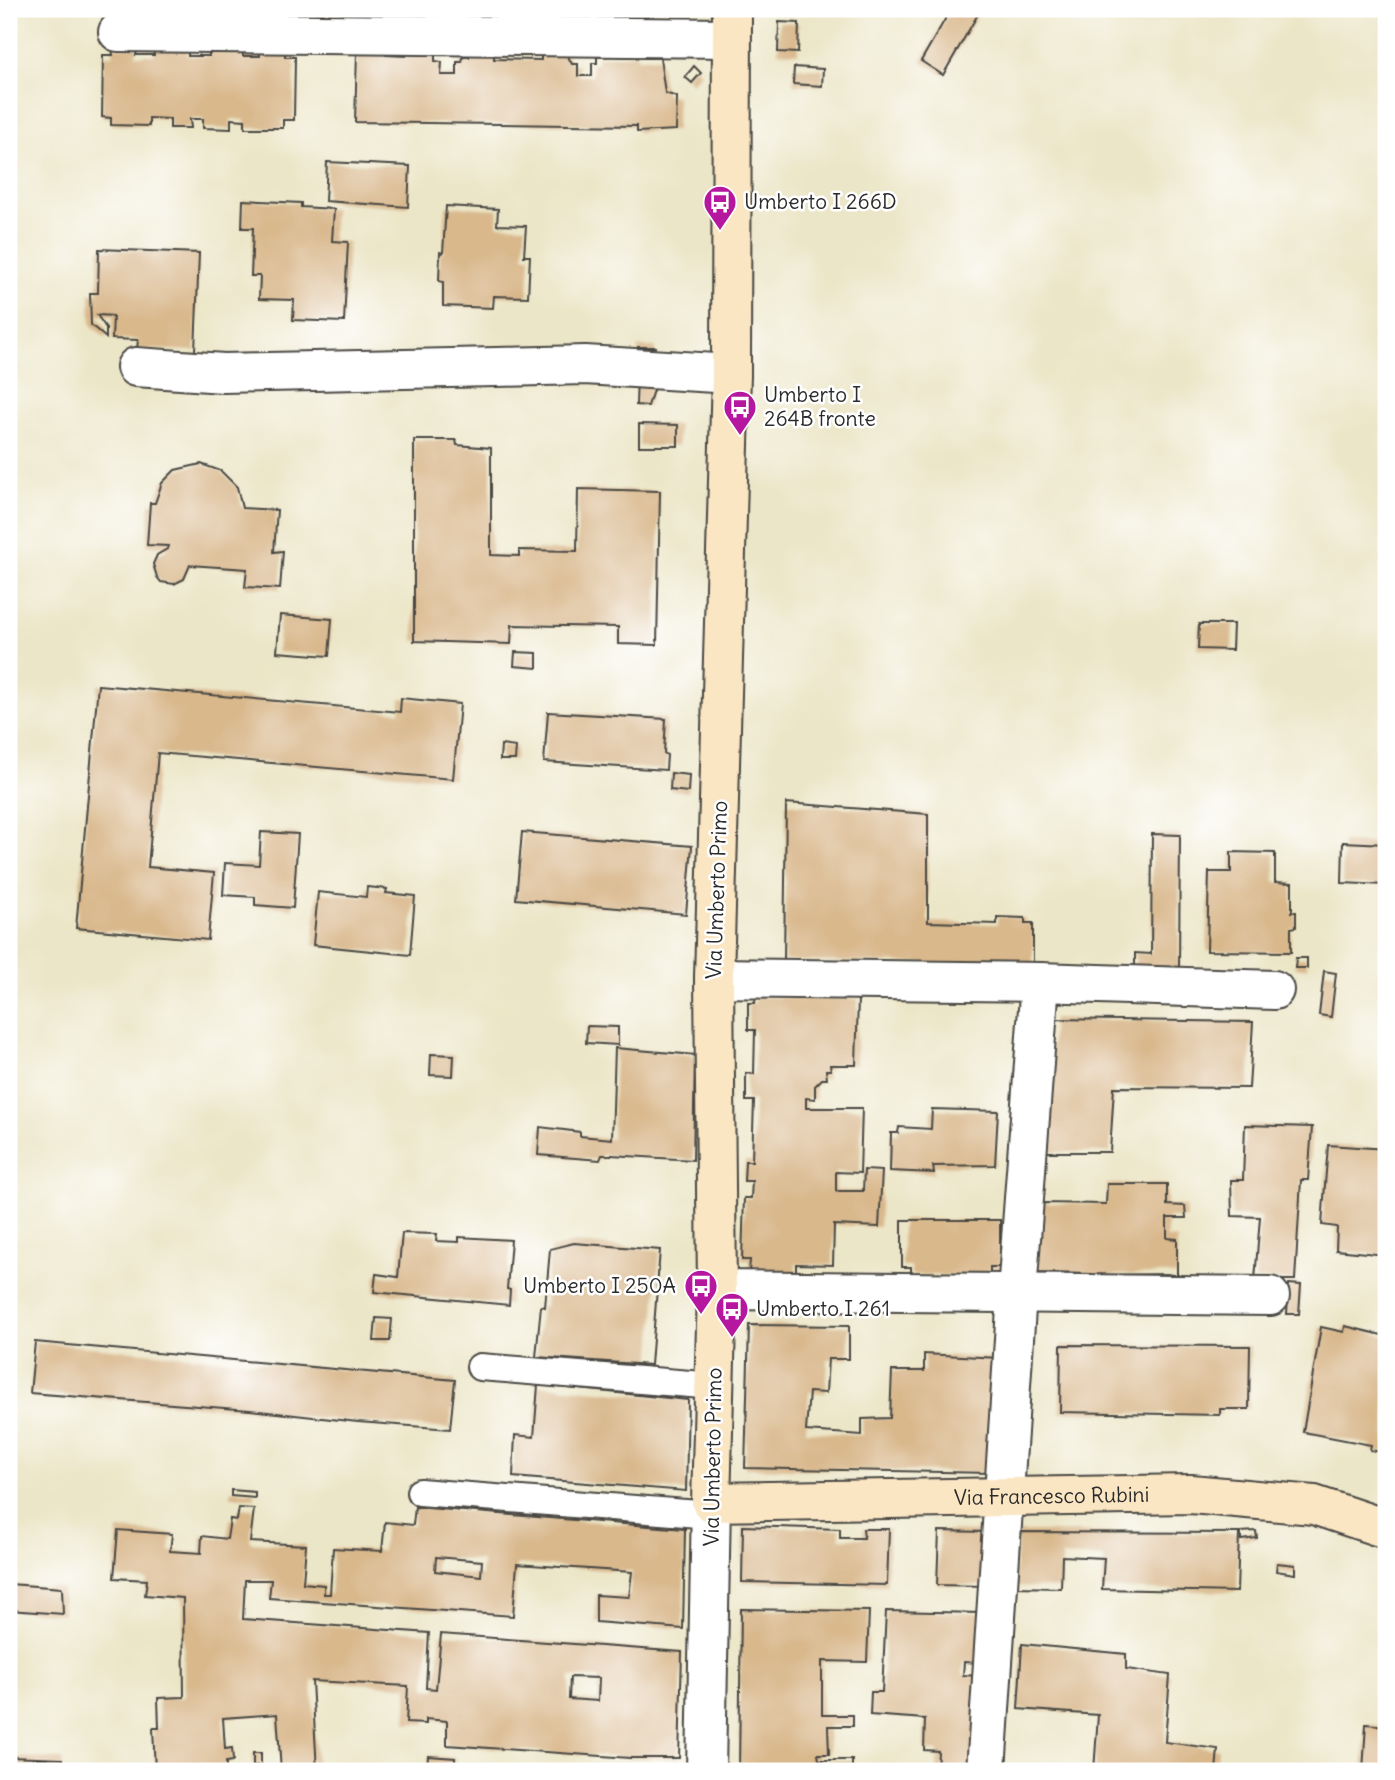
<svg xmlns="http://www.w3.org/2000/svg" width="1395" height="1780" viewBox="0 0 1395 1780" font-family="Delius,sans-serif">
	<rect width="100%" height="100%" fill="#fff"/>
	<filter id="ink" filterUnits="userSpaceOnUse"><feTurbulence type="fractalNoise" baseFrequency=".0143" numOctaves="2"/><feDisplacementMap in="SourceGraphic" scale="14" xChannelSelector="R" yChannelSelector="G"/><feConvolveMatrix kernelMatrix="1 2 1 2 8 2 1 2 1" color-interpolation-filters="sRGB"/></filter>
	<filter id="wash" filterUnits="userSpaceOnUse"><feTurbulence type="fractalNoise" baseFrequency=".00686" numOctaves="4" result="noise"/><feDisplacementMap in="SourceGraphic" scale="28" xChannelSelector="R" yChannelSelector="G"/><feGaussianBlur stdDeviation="1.57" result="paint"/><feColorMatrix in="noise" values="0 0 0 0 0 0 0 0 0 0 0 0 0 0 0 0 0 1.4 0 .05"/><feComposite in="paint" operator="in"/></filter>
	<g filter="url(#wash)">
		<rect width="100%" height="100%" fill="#ece6c8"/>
		<g id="blocks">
			<g fill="#d9b88c" fill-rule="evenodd">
				<path d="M124,9H170V18L124,26Z"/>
				<path d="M317,9H402V27H316Z"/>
				<path d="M770,9H793L794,13H770Z"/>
				<path d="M951,9H981L943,75L921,61Z"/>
				<path d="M779,22L799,23L798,53L778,52Z"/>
				<path d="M112,47H138L136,55H154V47H188V56H209V47L243,48V56H260L259,48H285V57H295L294,120H283V128H245V120L231,119V129L203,128V119H190L191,128H170V119L149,118V126L111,125V118L102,117L103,55H113Z"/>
				<path d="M386,50V55L406,56L407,50L435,54V61L442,62L441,75H457V62H462L463,57H469V52H494V59L541,60V52L566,53L572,64H578V76H592V63H597V57L637,54V58H660L665,93L677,97L676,130L637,132V126L355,122L357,53Z"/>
				<path d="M694,66L701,73L692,83L685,77Z"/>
				<path d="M794,67L823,69L822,86L793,84Z"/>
				<path d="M327,162L410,166L408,207L325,201Z"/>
				<path d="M243,200L301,203V207L334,209L332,241L348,242L344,322L293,320L294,300L259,299L260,276H251L253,228H242Z"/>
				<path d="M446,206L498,209L497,225L526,226L524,256H530L528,297L494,296L493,308L443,306V282L439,281L440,252L443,253Z"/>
				<path d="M99,249L199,253L195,351L137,349L138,340L112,339L113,316L97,315L106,328V338L91,325L90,293H98Z"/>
				<path d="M638,347H656L651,369L660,383L653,390L648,406L636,405Z"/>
				<path d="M639,424L678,425V446H639Z"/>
				<path d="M414,440H456L457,445L491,448V555L519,556V550L577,551L578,489L660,491L657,645L618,644V627L512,625L511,644L414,641Z"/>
				<path d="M201,464L221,471L237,487L242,508L277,510L274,552L283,551L280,589L245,587L247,569L190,565L184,579L174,584L161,582L157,577L153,564L157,555L167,549L168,546L147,545L150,503H155L162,483L175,470Z"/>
				<path d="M280,615L332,619L329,656L277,652Z"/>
				<path d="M1199,624H1233L1232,650L1198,649Z"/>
				<path d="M515,652L537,653V668L514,666Z"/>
				<path d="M98,685L400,712L401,698L460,704L453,779L158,753L148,867L214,873L208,940L76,928Z"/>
				<path d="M548,712L666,719L664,753L667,755L666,770L544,762Z"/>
				<path d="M501,745L516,747L515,760H500Z"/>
				<path d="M671,773L689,775L688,792L670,790Z"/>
				<path d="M786,803L928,814V922L997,924V917L1025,918V923H1033V965L784,961Z"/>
				<path d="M261,832L298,834L293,908L255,905V897L223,895L225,863L259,865Z"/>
				<path d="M522,832L692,846L686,914L516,899Z"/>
				<path d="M1152,834L1180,835L1179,969H1135V953L1151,954Z"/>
				<path d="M1343,842L1386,844V885L1342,883Z"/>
				<path d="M1231,852L1275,853V882L1292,883V912H1296V927L1291,928V952L1207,951L1209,872H1231Z"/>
				<path d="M367,887L387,889L386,893L415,896L410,955L313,945L318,892L366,897Z"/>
				<path d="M1296,958H1307V968H1295Z"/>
				<path d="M1324,971L1336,973L1331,1017L1319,1015Z"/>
				<path d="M756,997L858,999L856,1065H830L831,1070H826L827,1079H822L815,1086V1099L806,1098V1108H862L860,1173L836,1172V1191H863L864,1170L882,1171L879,1227L834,1225L833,1265L796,1264V1274L749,1272L750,1260H742L744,1198H751L752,1181H744L745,1161H752L754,1101H746V1073L754,1074L755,1030H748V1003H755Z"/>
				<path d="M1053,1019L1253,1022L1249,1088L1114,1087L1110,1152H1045Z"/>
				<path d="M587,1026L618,1027V1045L586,1043Z"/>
				<path d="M615,1048L695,1055L693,1160L611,1155H602L600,1160L538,1155L540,1127L580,1132V1136L612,1139Z"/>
				<path d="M431,1054L454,1055L453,1076L430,1075Z"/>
				<path d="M932,1109L998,1111L995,1165L933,1166L934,1173L890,1171L891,1133H898L899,1127L931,1129Z"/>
				<path d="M1245,1125L1312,1127L1308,1180H1301L1295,1280H1255L1260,1217L1232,1216L1231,1180H1243Z"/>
				<path d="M1328,1145L1386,1149V1255L1336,1250L1337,1227L1322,1225Z"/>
				<path d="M1107,1184H1167V1205L1185,1206L1186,1218H1167V1238L1177,1239V1276L1167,1274L1112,1275V1279H1092V1274L1037,1273L1041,1203L1106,1204Z"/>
				<path d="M902,1220H1000V1267H990V1276L911,1275V1267H902Z"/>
				<path d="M402,1233L437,1234L436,1241L459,1242V1237L511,1240L507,1289L510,1290L509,1305L374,1292L376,1274L398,1277Z"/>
				<path d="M574,1243L660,1250L651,1365L536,1357L541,1306L545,1307L550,1249Z"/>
				<path d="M1289,1284L1301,1285L1299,1314H1287Z"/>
				<path d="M376,1318L392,1319L390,1341H374Z"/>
				<path d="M749,1325L849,1326V1359H828L826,1393L809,1392L806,1431L862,1435V1419L890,1418L892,1371H924V1354L999,1358L992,1473L745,1468Z"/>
				<path d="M1345,1326L1386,1336V1453L1370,1450L1371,1445L1303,1432L1321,1327L1344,1332Z"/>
				<path d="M35,1342L455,1380L450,1429L358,1422L250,1410L30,1393Z"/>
				<path d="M1061,1345L1250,1346L1249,1409H1220V1415L1060,1412Z"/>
				<path d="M538,1385L688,1400L686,1491L513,1477L515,1435L534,1437Z"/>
				<path d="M231,1490L255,1492V1498L231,1496Z"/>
				<path d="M415,1507L685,1529L683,1629L596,1622V1595L629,1597L632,1572L517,1564L513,1616L269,1598L271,1580H245L243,1619L429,1633L426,1688L436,1689L441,1634L682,1652L679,1758H630L447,1745V1721L426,1719V1724L406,1723L408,1686L312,1681L317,1771H281L277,1714L223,1718L225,1749L232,1748L233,1761L226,1762V1771H155L153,1728H159L158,1698L184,1697L183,1598L145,1595L147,1580L114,1578L118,1530L172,1534L170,1551L201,1553L202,1536L227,1539L230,1519L237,1520L239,1508L254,1509L250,1542L306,1545L303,1583L324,1585V1594H330L333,1548L382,1551L385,1522L413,1525ZM436,1557L482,1561L481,1576L435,1571ZM570,1677L599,1678L598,1701L569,1699Z"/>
				<path d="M743,1526L840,1529V1538H864L863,1529H889L887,1585L742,1582Z"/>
				<path d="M939,1531L988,1532L986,1586L937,1585Z"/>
				<path d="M1256,1531L1257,1538L1241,1540V1532Z"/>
				<path d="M1018,1532L1239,1533L1237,1592L1102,1589L1104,1558L1062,1556L1061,1588L1014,1587Z"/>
				<path d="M1277,1563L1295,1565V1574L1276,1571Z"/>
				<path d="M9,1584L62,1588L63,1614L9,1610Z"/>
				<path d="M741,1609L869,1611L867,1662L822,1661V1715H853V1726H828L829,1754H818L819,1760H852V1771H739Z"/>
				<path d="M886,1611L982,1613L979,1663L964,1662L963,1675L979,1676L974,1771H937L938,1751L924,1750L925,1719L870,1715L871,1692H882Z"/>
				<path d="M1022,1644L1126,1654V1669L1170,1675L1165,1742L1218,1749L1216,1771L1163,1768L1162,1771H1094L1098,1715L1018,1709Z"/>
				<path d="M1366,1724L1386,1726V1771H1363Z"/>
				<path d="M253,1753H261V1765L253,1766Z"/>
				<path d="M428,1756L455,1758V1771H427Z"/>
				<path d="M9,1757L62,1759L63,1771H9Z"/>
			</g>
		</g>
	</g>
	<g filter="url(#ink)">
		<use href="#blocks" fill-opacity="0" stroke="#484743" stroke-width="2"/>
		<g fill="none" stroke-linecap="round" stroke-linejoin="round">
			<defs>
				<g id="service">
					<path d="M480,1367L715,1386"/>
					<path d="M420,1492L711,1515"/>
				</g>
				<g id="minor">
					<path d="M118,32L731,38"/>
					<path d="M136,367L224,373L585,365L731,374"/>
					<path d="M714,978L1040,982L1274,990"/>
					<path d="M717,1290L1270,1296"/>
					<path d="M986,1771L1017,1293L1040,982"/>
				</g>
				<path id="tertiary" d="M706,1771L711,1502"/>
				<g id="secondary">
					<path id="s1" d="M732,9L731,374L714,978L717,1290L711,1502L1191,1494L1314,1505L1386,1529"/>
				</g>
			</defs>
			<use href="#service" stroke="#484743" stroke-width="30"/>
			<use href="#minor" stroke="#484743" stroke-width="42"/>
			<use href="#tertiary" stroke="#484743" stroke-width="42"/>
			<use href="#secondary" stroke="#484743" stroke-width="42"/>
			<use href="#service" stroke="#fff" stroke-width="26"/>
			<use href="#minor" stroke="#fff" stroke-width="38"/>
			<use href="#tertiary" stroke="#fff" stroke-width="38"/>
			<use href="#secondary" stroke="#fbe6c4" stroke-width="38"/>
		</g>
	</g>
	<defs>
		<symbol id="bus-pin" viewBox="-11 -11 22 30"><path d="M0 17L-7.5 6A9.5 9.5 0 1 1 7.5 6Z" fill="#b5179e" stroke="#fff"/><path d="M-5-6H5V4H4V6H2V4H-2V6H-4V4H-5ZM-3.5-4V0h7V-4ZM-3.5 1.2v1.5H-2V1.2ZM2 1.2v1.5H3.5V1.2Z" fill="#fff"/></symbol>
	</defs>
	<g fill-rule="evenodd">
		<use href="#bus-pin" x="701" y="183" width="38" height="52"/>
		<use href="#bus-pin" x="721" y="388" width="38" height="52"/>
		<use href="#bus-pin" x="682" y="1267" width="38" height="52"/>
		<use href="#bus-pin" x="713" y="1290" width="38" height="52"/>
	</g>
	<g text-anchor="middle" stroke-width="5" stroke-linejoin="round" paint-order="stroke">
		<g font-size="21" fill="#2b2b2b" stroke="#fff" text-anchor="start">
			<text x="744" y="209">Umberto I 266D</text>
			<text x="764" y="402">Umberto I<tspan x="764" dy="24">264B fronte</tspan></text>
			<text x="676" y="1293" text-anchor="end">Umberto I 250A</text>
			<text x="756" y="1316">Umberto I 261</text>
		</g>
		<g font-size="21" fill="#2b2b2b" stroke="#fff">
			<text transform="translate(717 890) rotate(-88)" y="7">Via Umberto Primo</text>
			<text transform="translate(713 1457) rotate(-89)" y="7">Via Umberto Primo</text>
			<text dy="7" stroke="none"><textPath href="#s1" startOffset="1834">Via Francesco Rubini</textPath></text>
		</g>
	</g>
	<rect width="1395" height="1780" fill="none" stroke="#fff" stroke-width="35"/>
</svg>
